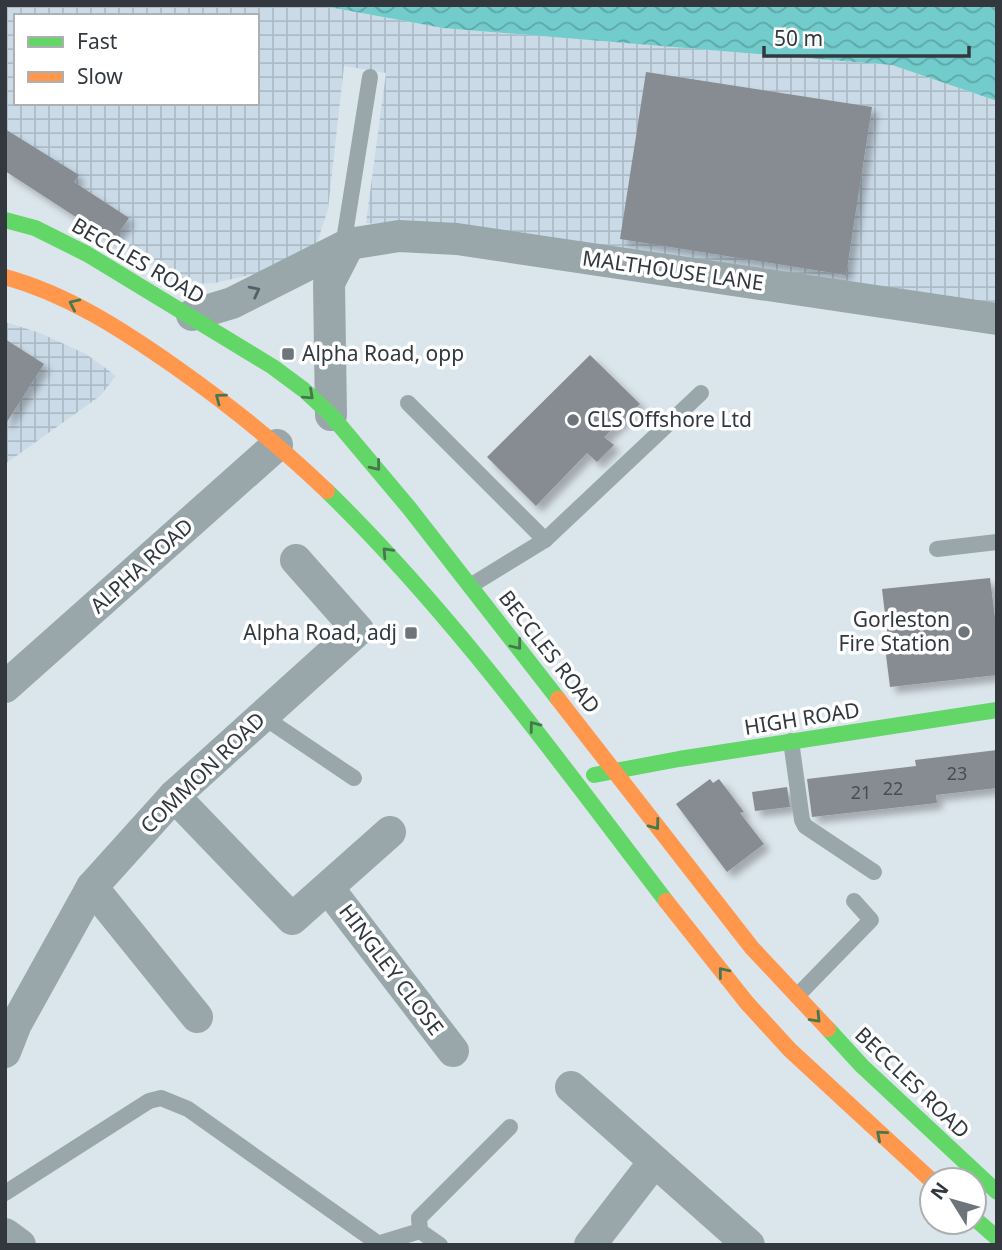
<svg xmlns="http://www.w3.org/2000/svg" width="1002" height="1250" viewBox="0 0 1002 1250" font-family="'Noto Sans',sans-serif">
	<defs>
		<pattern id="industrial-grid" width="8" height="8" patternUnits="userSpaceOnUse" patternTransform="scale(1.75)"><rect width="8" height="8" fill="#cadae7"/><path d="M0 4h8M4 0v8" fill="none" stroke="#aebcc7"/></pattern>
		<pattern id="water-waves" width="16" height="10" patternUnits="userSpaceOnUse" patternTransform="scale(1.75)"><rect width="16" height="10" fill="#71cccb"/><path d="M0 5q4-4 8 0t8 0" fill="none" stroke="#5da7a6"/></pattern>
		<filter id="shadow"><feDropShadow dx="6" dy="6" stdDeviation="3.5" flood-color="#0004"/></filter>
	</defs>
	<rect width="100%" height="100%" fill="#dbe5ec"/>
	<g fill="url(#industrial-grid)" fill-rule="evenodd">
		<path d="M5,5H318L443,28L892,65L997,101V310L481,235L366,223L386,73L344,66L328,209L317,243L262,272L215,283L185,284L173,279L5,170ZM16,16H257V103H16Z"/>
		<path d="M5,322L40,333L86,354L116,376L100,396L5,464Z"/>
	</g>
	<path fill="url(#water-waves)" d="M318,5H997V101L892,65L443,28Z"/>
	<g fill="#878c92" filter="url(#shadow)">
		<path d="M646,72L872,107L846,275L620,239Z"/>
		<path d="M5,129L79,175L74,182L129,218L113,241L5,171Z"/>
		<path d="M5,339L44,364L5,425Z"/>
		<path d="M590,355L640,404L604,437L614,445L597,462L587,453L536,506L487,457Z"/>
		<path d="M990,578L997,634V675L890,687L884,639H888L882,589Z"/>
		<path d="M997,750V788L936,795L937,803L812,817L807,779L916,766L915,760Z"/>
		<path d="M710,779L713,783L719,779L744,812L740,813L764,844L727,872L676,804Z"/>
		<path d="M787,787L790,807L755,811L752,792Z"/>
	</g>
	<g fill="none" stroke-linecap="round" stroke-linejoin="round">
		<g stroke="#99a7ab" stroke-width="16">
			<path d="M349,244L345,234L370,77"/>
			<path d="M408,403L545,540"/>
			<path d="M937,549L997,542"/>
			<path d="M470,586L545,540L701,393"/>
			<path d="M262,716L354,778"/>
			<path d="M791,741L802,820L805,826L874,872"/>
			<path d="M797,996L871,920L854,901"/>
			<path d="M5,1193L149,1101L161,1098L188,1109L376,1242"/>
			<path d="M420,1231L419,1218L510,1127"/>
			<path d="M374,1245L420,1231L440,1245"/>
		</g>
		<g stroke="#99a7ab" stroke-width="32">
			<path d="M192,315L232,303L349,244L399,236L457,239L997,319"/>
			<path d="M331,415L329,283L349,244"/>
			<path d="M5,687L277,445"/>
			<path d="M174,796L292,919L390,832"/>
			<path d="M92,887L197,1017"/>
			<path d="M329,889L453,1051"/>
			<path d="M5,1052L16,1024L92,887L174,796L358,630L296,560"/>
			<path d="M571,1087L749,1245"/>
			<path d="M5,1234L20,1245"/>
			<path d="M590,1245L654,1162"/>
		</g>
		<g stroke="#63d668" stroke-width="16">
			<path d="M5,220L35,228L87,254L273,367L304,390L331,415L410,509L558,699"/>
			<path d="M327,491C455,616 558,760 666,901"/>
			<path d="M594,775L679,759L997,710"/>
			<path d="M828,1029L862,1066L997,1192"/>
			<path d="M974,1218L997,1238"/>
		</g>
		<g stroke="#ff974d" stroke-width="16">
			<path d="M5,277C67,294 121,329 174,366C228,404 279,445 327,491"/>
			<path d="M558,699L752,948L828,1029"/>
			<path d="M666,901L747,1003L790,1050L932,1181"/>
		</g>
	</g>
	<defs><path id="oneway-chevron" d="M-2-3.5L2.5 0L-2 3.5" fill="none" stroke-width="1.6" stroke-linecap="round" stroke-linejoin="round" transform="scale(1.75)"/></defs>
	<use stroke="#565f64" href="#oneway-chevron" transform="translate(255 291) rotate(-27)"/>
	<g stroke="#46774e">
		<use href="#oneway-chevron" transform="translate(74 304) rotate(-155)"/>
		<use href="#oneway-chevron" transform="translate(309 395) rotate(42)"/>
		<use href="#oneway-chevron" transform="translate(220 398) rotate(-143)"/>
		<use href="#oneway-chevron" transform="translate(376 466) rotate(51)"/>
		<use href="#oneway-chevron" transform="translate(387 552) rotate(-133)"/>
		<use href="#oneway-chevron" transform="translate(517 645) rotate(52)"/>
		<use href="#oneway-chevron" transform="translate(534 726) rotate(-127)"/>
		<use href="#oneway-chevron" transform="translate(655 825) rotate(53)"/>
		<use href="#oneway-chevron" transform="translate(723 972) rotate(-129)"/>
		<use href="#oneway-chevron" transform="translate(816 1018) rotate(46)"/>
		<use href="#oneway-chevron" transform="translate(881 1135) rotate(-139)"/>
	</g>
	<g fill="#6d757a" stroke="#fff" stroke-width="2.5">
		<rect x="281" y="347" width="14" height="14" rx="3.5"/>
		<circle cx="573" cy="420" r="7"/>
		<circle cx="964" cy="632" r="7"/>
		<rect x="404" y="626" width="14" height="14" rx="3.5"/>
	</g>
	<g text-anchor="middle" stroke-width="7" stroke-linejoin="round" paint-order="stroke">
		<g font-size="18" fill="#474d52">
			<text x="957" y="780">23</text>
			<text x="893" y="795">22</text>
			<text x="861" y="799">21</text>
		</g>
		<g font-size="21" fill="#32383d" stroke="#fff">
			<text transform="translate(138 261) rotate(30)" y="7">BECCLES ROAD</text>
			<text transform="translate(673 271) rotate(8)" y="7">MALTHOUSE LANE</text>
			<text transform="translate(142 566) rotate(-42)" y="7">ALPHA ROAD</text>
			<text transform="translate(549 652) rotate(52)" y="7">BECCLES ROAD</text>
			<text transform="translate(802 719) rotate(-9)" y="7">HIGH ROAD</text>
			<text transform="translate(203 773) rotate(-44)" y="7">COMMON ROAD</text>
			<text transform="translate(391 970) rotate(53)" y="7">HINGLEY CLOSE</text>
			<text transform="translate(912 1083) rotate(44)" y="7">BECCLES ROAD</text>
		</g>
		<g font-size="21" fill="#32383d" stroke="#fff" text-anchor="start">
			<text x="302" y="361">Alpha Road, opp</text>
			<text x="587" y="427">CLS Offshore Ltd</text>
			<text x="950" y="627" text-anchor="end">Gorleston<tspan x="950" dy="24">Fire Station</tspan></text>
			<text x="397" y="640" text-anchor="end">Alpha Road, adj</text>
		</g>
	</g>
	<rect width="1002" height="1250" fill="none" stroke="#32383d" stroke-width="14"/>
	<rect x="14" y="14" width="245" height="91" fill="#ffffff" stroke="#adafb1" stroke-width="2"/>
	<rect x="28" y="37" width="35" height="10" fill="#63d668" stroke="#adafb1" stroke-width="2"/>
	<text x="77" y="49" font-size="21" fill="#32383d">Fast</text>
	<rect x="28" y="72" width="35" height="10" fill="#ff974d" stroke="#adafb1" stroke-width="2"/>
	<text x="77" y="84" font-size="21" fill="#32383d">Slow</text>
	<g transform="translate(953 1201) rotate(307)"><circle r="33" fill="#ffffff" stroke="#adafb1" stroke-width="2"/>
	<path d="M0-5L12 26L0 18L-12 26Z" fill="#6d757a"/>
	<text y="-10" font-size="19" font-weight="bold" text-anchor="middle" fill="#32383d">N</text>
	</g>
	<path d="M764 46v10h205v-10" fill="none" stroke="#32383d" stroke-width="3.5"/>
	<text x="774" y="46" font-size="21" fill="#32383d" stroke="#ffffff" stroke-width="5" paint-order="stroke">50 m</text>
</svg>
